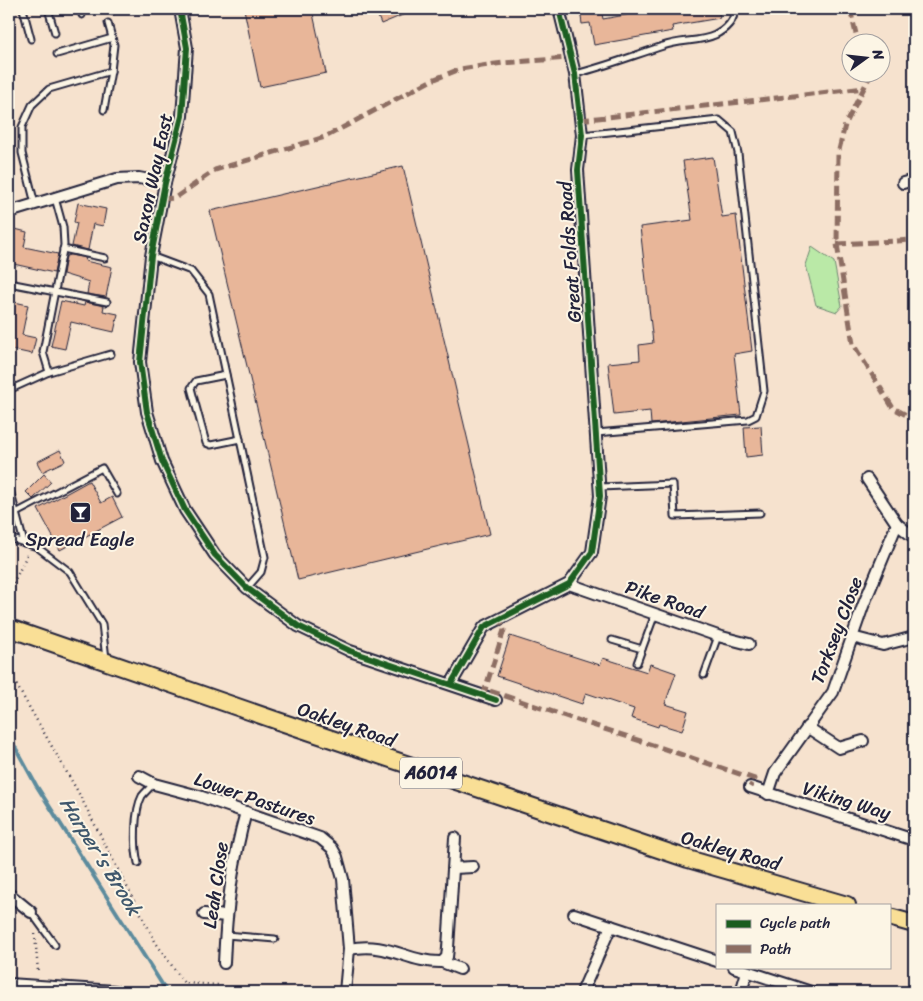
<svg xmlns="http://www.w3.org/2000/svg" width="923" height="1001" viewBox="0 0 923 1001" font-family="Sriracha,sans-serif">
	<rect width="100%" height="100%" fill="#f6e2ce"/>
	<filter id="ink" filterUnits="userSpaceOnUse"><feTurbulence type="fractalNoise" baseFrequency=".02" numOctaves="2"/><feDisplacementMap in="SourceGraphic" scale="10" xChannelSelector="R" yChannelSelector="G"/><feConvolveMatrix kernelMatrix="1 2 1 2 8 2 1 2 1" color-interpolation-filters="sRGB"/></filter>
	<g filter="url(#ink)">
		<path fill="#bae9a7" stroke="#6e8671" d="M812,247L834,262L842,306L837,312L816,305L806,265Z"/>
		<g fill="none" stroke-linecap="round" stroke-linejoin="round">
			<path stroke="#5c8b9d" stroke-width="4" d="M9,736L36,785L167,992"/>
		</g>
		<g fill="#e8b699" stroke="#22223b">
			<path d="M244,9H312L326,73L260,87Z"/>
			<path d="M375,9H417L381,24Z"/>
			<path d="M580,9H601L603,19L631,14L630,9H718L720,18L672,26L673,31L594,45L590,23L582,24Z"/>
			<path d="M713,157L722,217L736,215L752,351L734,354L741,415L651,424L650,411L614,415L608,363L640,360L639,345L653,343L640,227L692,220L683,161Z"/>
			<path d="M403,166L490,534L298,580L210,211Z"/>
			<path d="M78,203L106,209L103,226L93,224L88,250L72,246L77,223L74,222Z"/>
			<path d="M11,228L27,232L24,247L58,254L54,273L9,263Z"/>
			<path d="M70,255L86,258L85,261L112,267L106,297L87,294L89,282L63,274L66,256Z"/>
			<path d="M10,301L28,305L22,335L36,338L32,354L9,349Z"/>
			<path d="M61,301L84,306L85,302L104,306L103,311L118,314L114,332L71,322L65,349L51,346Z"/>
			<path d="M761,426L763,455L746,457L744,427Z"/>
			<path d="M60,450L65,461L42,472L37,462Z"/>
			<path d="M44,474L51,482L33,499L26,492Z"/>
			<path d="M89,481L101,503L112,497L122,517L60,550L38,509Z"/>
			<path d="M510,636L600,665L603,658L647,672L650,664L676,673L665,704L688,711L682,731L659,724L658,727L631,718L634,709L586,693L582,704L497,676Z"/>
		</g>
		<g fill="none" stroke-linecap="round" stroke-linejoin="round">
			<defs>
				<g id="service">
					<path d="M23,9L31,39"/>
					<path d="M48,9L55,33"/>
					<path d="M80,9L82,15"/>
					<path d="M112,9V11"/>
					<path d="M108,23L114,45L111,71"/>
					<path d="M57,54L112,38"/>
					<path d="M575,74C607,66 632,56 663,46C679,40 700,42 715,35C725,30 736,20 734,9"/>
					<path d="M582,135L719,120L733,132L738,153L764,391L756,416L748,420L596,433"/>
					<path d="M55,198L63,227L64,245L43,352L49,372L111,354"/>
					<path d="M35,204L22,153V127L32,105L49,89L111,71L104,110"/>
					<path d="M63,249L105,258"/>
					<path d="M151,256L191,271L209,294L265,557L261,572L247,588"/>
					<path d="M9,283L107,302"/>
					<path d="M226,375L196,381L191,388L206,443L211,445L240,439"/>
					<path d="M9,390L49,372"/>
					<path d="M9,486L24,543"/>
					<path d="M600,487L673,484L675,516L760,513"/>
					<path d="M16,513L102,468L117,494"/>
					<path d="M9,538L37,547L70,572L102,624L106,659"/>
					<path d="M612,640L642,649"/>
					<path d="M637,663L655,614"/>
					<path d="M704,675L718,636"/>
					<path d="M138,863C134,846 134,811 142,796C145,792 150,788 153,784"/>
					<path d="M31,912L55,945"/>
					<path d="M226,935L275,939"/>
				</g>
				<g id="minor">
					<path d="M180,9L187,48L182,116L165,183L151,256L140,362L147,412L162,461L185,510L215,555L247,588L298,626L350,651L496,700"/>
					<path d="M903,183L914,180"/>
					<path d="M9,212L117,179L139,178L165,183"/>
					<path d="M867,479L897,524L911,535L914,534"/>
					<path d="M569,584L718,636L749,644"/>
					<path d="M852,637L883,645L914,637"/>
					<path d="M451,684L484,627L569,584L592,552L600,496L578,170L582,135L575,74L559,9"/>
					<path d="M807,727L839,748L863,741"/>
					<path d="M139,776L154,784L199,796L320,838L332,848L337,857L343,879L349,949L345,992"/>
					<path d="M750,787L914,840"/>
					<path d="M768,794L775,773L833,692L863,606L897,524"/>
					<path d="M454,868L473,867"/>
					<path d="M9,894L31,912"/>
					<path d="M204,914L227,916"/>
					<path d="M574,914L717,961"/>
					<path d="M349,949C389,941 407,963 442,962L447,957L448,948L455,838"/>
					<path d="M442,962L460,969"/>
					<path d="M224,963C226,912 232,862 246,812"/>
					<path d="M734,967L811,992"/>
					<path d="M582,992L611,926"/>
					<path d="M741,992L747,972"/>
				</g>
				<path id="tertiary" d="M9,985L115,992"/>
				<g id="primary">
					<path d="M9,628L278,721L688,859L847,905"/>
					<path d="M889,917L914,924"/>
				</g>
			</defs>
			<use href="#service" stroke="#22223b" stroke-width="9"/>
			<use href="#minor" stroke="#22223b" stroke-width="14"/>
			<use href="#tertiary" stroke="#22223b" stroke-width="16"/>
			<use href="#primary" stroke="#22223b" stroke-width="20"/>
			<g stroke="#22223b" stroke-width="2.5" stroke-dasharray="1 4" stroke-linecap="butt">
				<path d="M9,592L28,553"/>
				<path d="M9,672L77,790L156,943L184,983L219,985"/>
				<path d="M35,934L38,972"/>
				<path d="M209,992V990"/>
			</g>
			<use href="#service" stroke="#fcf5e5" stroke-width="5"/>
			<use href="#minor" stroke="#fcf5e5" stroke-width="10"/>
			<use href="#tertiary" stroke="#fcf5e5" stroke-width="12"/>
			<use href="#primary" stroke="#f9df96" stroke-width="16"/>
			<g stroke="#8d6e63" stroke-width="5" stroke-dasharray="10 5" stroke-linecap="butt">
				<path d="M850,9L858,42"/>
				<path d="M872,72L845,125L838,154L837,244L853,344L893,408L914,419"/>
				<path d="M580,120L865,88"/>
				<path d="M162,199L175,198L215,170L325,137L430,81L460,69L503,63L569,58"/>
				<path d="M837,244L914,240"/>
				<path d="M490,691L755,779L750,787"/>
				<path d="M483,696L504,630L500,619"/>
			</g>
			<defs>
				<g id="cycleway">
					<path d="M180,9L187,48L182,116L165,183L151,256L140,362L147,412L162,461L185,510L215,555L247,588L298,626L350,651L496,700"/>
					<path d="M451,684L484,627L569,584L592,552L600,496L578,170L582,135L575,74L559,9"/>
				</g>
			</defs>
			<use href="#cycleway" stroke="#fcf5e5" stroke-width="9"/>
			<use href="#cycleway" stroke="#1b5e20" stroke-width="6"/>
		</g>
	</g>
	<defs>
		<symbol id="bar-square" viewBox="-11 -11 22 22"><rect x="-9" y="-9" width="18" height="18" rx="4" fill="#22223b" stroke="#fcf5e5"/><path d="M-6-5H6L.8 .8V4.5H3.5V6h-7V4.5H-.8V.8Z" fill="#fff"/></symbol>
	</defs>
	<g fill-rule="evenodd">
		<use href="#bar-square" x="68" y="500" width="25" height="25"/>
	</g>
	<g text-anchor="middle" stroke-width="4" stroke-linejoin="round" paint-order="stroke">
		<rect fill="#fcf5e5" stroke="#63616e" stroke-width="1" x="400" y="757.5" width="62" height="31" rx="4"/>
		<g font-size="18" font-weight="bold" fill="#22223b">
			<text x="431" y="779">A6014</text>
		</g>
		<g font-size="19" fill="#22223b" stroke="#fcf5e5">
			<text transform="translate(152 178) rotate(-78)" y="7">Saxon Way East</text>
			<text transform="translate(569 252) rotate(-94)" y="7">Great Folds Road</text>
			<text transform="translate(665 599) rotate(19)" y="7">Pike Road</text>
			<text transform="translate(836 630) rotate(-69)" y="7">Torksey Close</text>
			<text transform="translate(347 724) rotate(19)" y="7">Oakley Road</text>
			<text transform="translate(255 798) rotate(19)" y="7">Lower Pastures</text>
			<text transform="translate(847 800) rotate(17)" y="7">Viking Way</text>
			<text transform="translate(731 850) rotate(16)" y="7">Oakley Road</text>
			<text transform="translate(215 885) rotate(-82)" y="7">Leah Close</text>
		</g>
		<g font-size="19" fill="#22223b" stroke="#fcf5e5">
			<text x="80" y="546">Spread Eagle</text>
		</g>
		<g font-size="20" font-style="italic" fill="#3f576c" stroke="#fcf5e5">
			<text transform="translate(101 856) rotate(58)" y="7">Harper's Brook</text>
		</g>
	</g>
	<rect width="923" height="1001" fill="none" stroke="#fcf5e5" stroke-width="30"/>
	<rect x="15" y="15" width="893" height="971" fill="none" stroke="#22223b" stroke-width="2" filter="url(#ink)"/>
	<rect x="716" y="904" width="175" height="65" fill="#fcf5e5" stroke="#a5a1a1"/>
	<rect x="726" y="920" width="25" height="8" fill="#1b5e20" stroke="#a5a1a1"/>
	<text x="760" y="928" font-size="15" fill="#22223b">Cycle path</text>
	<rect x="726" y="945" width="25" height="8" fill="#8d6e63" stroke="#a5a1a1"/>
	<text x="760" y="954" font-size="15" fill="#22223b">Path</text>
	<g transform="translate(866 58) rotate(75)"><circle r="24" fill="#fcf5e5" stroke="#a5a1a1"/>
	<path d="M0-4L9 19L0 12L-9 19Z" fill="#22223b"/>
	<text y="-8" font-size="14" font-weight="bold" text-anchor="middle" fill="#22223b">N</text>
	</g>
</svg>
